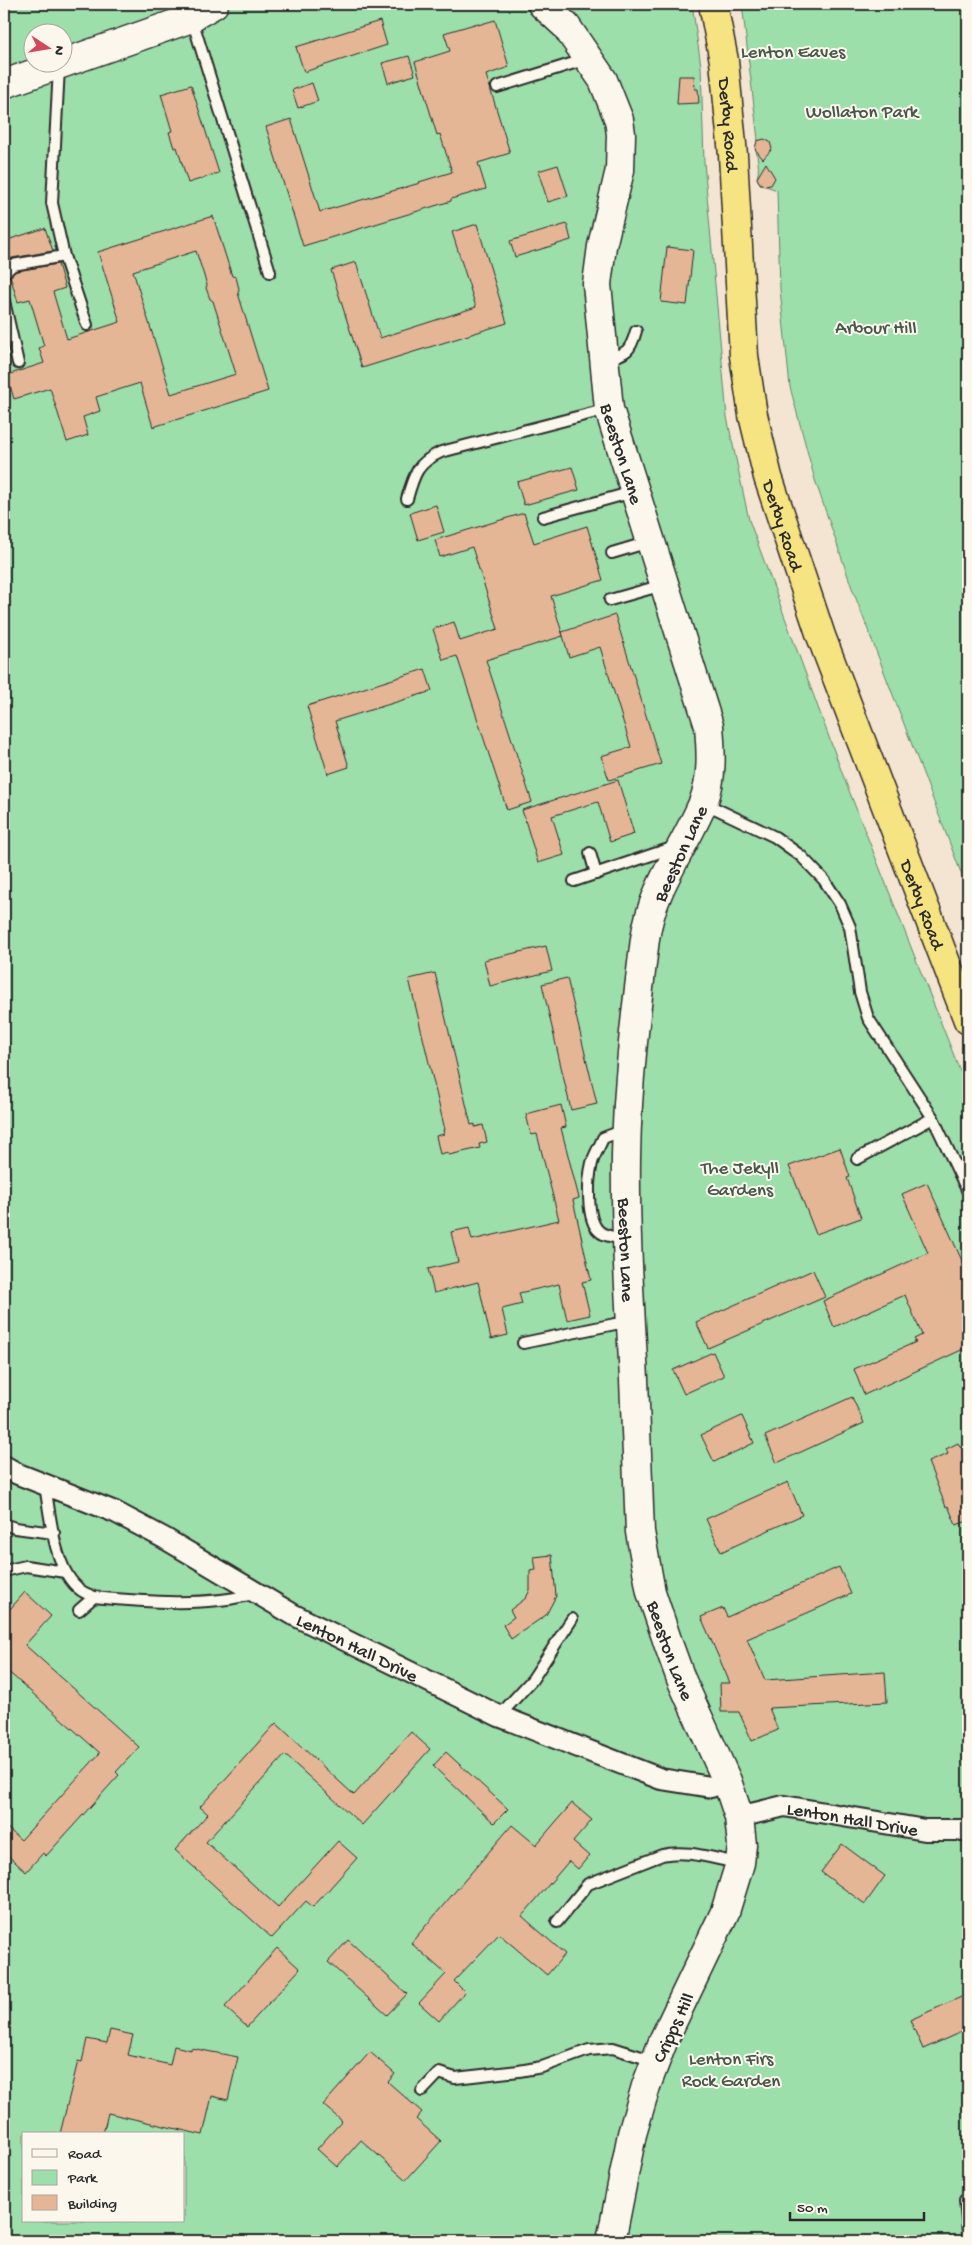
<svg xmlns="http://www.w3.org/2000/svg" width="972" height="2245" viewBox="0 0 972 2245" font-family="'Gochi Hand',sans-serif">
	<rect width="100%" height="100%" fill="#f4e4d2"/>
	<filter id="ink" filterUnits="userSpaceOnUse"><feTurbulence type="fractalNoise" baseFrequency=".02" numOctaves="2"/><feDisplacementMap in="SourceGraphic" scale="10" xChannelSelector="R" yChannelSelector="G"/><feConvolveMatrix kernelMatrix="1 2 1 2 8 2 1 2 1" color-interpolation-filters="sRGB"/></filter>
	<g filter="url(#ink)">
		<g fill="#9cdfaa" stroke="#64856a" fill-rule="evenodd">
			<path d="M4,4H692L701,66L704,162L727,417L749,520L844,778L968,1091V2241H4ZM32,32H62V62H32ZM24,2134H184V2221H24Z"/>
			<path d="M742,4H968V891L852,588L815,480L790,387L780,289L777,190L760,184L757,178C762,162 752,149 758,140Z"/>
		</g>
		<g fill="#e5b696" stroke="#2b2b2b" fill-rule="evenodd">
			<path d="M495,20L509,67L486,75L510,153L478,163L486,189L451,199V201L303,246L266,127L291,119L320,212L420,183L419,182L452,172L440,134L437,135L415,62L450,51L444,33L478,23V25Z"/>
			<path d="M380,21L387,45L304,72L296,47Z"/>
			<path d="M409,56L415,75L388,83L382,63Z"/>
			<path d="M679,76H694L695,89H698L699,103L677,104Z"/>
			<path d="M312,83L318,101L298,108L292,90Z"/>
			<path d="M191,85L219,173L188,183L177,147L174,148L169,132L172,131L161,94Z"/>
			<path d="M764,139L770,142L772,149L763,159L755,149L757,141Z"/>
			<path d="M766,163L775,178L771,185L764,186L759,182L757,178Z"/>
			<path d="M558,165L568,196L548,202L538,171Z"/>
			<path d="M213,216L232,276L236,277L239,289L238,293L268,391L153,427L140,383L96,397L100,411L83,417L88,435L67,442L50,388L14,399L7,375L44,363L39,348L44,346L30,299L18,302L10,276L16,271L58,264L65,288L53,292L67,339L120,322L98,252ZM196,251L207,285L206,288L210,299L213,301L236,374L171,394L133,271Z"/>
			<path d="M477,224L507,323L362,368L331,270L356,262L380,338L433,321L476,307L452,232Z"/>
			<path d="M567,224L571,240L515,257L510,241Z"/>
			<path d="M45,228L53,251L12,258L6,262L4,241Z"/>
			<path d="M667,247L693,250L687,305L661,302Z"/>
			<path d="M572,467L579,490L524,505L517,482Z"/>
			<path d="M436,505L444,532L418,540L410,513Z"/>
			<path d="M524,513L534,543L587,526L603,580L551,596L563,636L486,660L532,802L507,810L457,656L443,660L433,629L454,622L460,641L498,629L472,547L440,557L435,540Z"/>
			<path d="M615,615L661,764L609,780L601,756L631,747L600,647L569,657L562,632Z"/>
			<path d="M425,669L432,691L335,721L349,767L328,774L307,706Z"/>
			<path d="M618,780L634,834L610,842L598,802L581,807L552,816L564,855L538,863L522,810Z"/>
			<path d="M546,946L552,971L490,986L484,960Z"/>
			<path d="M435,973L471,1125L475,1124V1127L483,1125L487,1142L479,1144L480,1148L449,1155L448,1152L440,1154L436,1136L444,1134L443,1130H445L409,979Z"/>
			<path d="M567,978L597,1104L571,1110L542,984Z"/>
			<path d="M561,1105L566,1127L561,1128L579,1198L573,1200L591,1280L582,1282L590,1315L567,1320L559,1284L519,1293L522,1304L502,1309L508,1335L491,1339L478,1282L434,1293L428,1269L458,1262L451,1232L469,1228L472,1240L559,1220L537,1134L531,1135L526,1114Z"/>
			<path d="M840,1148L850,1177L847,1178L861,1218L816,1234L789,1166Z"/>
			<path d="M927,1183L968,1274V1347L864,1395L854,1369L916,1342L914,1339L922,1335L905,1295L834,1327L823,1301L928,1253L902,1194Z"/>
			<path d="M813,1270L825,1297L708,1348L696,1322Z"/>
			<path d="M713,1352L724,1376L684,1394L673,1370Z"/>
			<path d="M852,1397L864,1423L777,1463L765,1436Z"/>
			<path d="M742,1416L754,1443L714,1462L701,1435Z"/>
			<path d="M958,1443L961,1448L968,1445V1521L956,1525L948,1506L946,1507L928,1462L948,1454L946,1449Z"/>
			<path d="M788,1482L802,1515L721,1552L706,1519Z"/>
			<path d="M552,1555L556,1596L546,1615L511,1639L503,1625L514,1617L510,1610L526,1598L530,1590V1571L536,1570L534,1557Z"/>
			<path d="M839,1567L851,1594L747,1639L765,1680L885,1672L887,1702L769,1708L778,1730L752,1741L739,1712H721L720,1683H730L701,1617L723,1608L727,1617Z"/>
			<path d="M25,1592L51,1616L25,1645L139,1747L116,1772L119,1775L46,1856L43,1853L26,1872L4,1852V1825L21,1840L100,1753L4,1668V1616Z"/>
			<path d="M276,1723L354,1795L411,1732L430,1749L362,1825L285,1755L206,1842L278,1907L338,1841L357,1858L313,1907L306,1901L272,1938L175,1850L208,1814L200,1807Z"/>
			<path d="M446,1752L508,1809L494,1823L433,1766Z"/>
			<path d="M572,1803L592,1820L573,1842L589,1856L578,1869L569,1861L522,1916L565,1954L547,1975L499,1934L454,1981L465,1992L439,2021L419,2003L446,1974L411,1943L512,1825L536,1845Z"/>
			<path d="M842,1844L885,1876L865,1904L821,1872Z"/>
			<path d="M348,1940L407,1994L387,2015L328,1962Z"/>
			<path d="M277,1948L300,1969L247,2027L225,2007Z"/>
			<path d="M968,1994V2029L923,2049L910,2020Z"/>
			<path d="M110,2030L133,2035L128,2055L170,2065L174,2046L191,2050V2048L238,2057L228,2100L212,2096L203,2135L108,2113L103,2134H60L78,2061L82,2062L87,2039L107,2043Z"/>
			<path d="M370,2052L395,2074L388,2082L422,2112L416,2119L441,2141L406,2180L361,2140L337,2167L317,2149L342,2121L323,2105Z"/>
		</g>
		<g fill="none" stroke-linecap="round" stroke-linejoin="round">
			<defs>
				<g id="lane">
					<path d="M187,20L195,29L270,272"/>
					<path d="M59,67L52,203L64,256L87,325"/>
					<path d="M497,87L587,59"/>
					<path d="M4,273L13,265L64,256"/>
					<path d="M4,301L18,363"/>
					<path d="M605,360C626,353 630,353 636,331"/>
					<path d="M407,499C414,474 417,463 441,452L608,409"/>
					<path d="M543,517L633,492"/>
					<path d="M612,553L649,542"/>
					<path d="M610,600L663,585"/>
					<path d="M704,803L775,837L801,856L824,880L840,904L850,927L860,992L868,1018L933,1118L968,1192"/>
					<path d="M590,853L596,874"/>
					<path d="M574,881L675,847"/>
					<path d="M624,1130L603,1138C600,1146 594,1155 592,1163C588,1179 586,1220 599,1231C605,1237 617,1237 625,1239"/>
					<path d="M857,1159L933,1118"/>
					<path d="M523,1343L615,1324L630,1323"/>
					<path d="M45,1485C50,1515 54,1566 77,1587C81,1592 88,1594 94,1597"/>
					<path d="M4,1524L15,1528L54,1533"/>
					<path d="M4,1571L26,1566L65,1572"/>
					<path d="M79,1610L94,1597C144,1602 208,1607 257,1593"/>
					<path d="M499,1716L532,1680L572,1619"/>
					<path d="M557,1922L588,1884L662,1855C686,1849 714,1859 738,1863"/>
					<path d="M422,2091L439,2073L455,2078L519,2071L542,2067L589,2050L613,2048L654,2061"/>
					<path d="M965,2200L968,2231"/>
				</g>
				<g id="street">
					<path id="s1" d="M4,1466L18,1474L115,1512L164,1538L294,1615L499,1716L661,1779L711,1787L727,1781"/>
					<path id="s2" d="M739,1817L784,1806L925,1830H968"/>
				</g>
				<g id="secondary">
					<path id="s3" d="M542,4L566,26L603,80L619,120L621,134L620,170L602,246L597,284L609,409L709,726C711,751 713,778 703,803C684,849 652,887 645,939C636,1011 627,1084 626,1157C625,1231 630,1305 634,1379C636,1430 638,1481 640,1532L651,1592L669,1646L681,1679L727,1781L739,1817L742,1845L740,1863L725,1912L664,2039L646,2086L632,2134L611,2241"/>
					<path d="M4,84L186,20L214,4"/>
				</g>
				<g id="highway">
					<path id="s4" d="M713,4L724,61L733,155L744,356L753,415L768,477L821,636L968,1020"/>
				</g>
			</defs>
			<use href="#lane" stroke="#2b2b2b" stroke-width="14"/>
			<use href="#street" stroke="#2b2b2b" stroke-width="24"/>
			<use href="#secondary" stroke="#2b2b2b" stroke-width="31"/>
			<use href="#highway" stroke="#2b2b2b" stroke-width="31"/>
			<use href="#lane" stroke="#fbf7ec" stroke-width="10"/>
			<use href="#street" stroke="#fbf7ec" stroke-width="20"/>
			<use href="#secondary" stroke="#fbf7ec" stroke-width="28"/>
			<use href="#highway" stroke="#f6e381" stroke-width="28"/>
		</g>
	</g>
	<g text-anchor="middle" stroke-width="4" stroke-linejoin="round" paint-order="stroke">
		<g font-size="19" fill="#47584b" stroke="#fbf7ec">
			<text x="793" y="57">Lenton Eaves</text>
			<text x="862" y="117">Wollaton Park</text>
			<text x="876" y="333">Arbour Hill</text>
			<text x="740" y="1173">The Jekyll<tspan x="740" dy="22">Gardens</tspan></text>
			<text x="731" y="2064">Lenton Firs<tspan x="731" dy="22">Rock Garden</tspan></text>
		</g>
		<g font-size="19" fill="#2b2b2b" stroke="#fbf7ec">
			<text dy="7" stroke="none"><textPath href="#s4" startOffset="122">Derby Road</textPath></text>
			<text dy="7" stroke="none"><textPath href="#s3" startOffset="480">Beeston Lane</textPath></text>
			<text dy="7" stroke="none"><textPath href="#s4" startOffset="528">Derby Road</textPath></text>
			<text transform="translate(679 853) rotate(-65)" y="7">Beeston Lane</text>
			<text dy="7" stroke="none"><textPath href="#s4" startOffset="932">Derby Road</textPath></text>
			<text dy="7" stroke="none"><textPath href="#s3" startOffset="1304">Beeston Lane</textPath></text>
			<text dy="7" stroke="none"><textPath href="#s1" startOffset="398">Lenton Hall Drive</textPath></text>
			<text dy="7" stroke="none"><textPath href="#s3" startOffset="1709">Beeston Lane</textPath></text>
			<text dy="7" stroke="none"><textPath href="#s2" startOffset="116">Lenton Hall Drive</textPath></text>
			<text transform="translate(672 2027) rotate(-65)" y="7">Cripps Hill</text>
		</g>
	</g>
	<rect width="972" height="2245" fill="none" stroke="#fbf7ec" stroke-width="20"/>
	<rect x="10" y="10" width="952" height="2225" fill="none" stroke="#2b2b2b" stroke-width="2" filter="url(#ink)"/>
	<rect x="22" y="2132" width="162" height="90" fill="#fbf7ec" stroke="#a8a59f"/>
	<rect x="32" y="2149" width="25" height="8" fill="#fbf7ec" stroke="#a8a59f"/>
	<text x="68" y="2158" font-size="15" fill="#2b2b2b">Road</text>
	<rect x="32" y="2170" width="25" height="15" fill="#9cdfaa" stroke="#a8a59f"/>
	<text x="68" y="2182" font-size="15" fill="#2b2b2b">Park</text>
	<rect x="32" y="2195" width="25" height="15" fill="#e5b696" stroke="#a8a59f"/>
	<text x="68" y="2208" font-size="15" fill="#2b2b2b">Building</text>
	<g transform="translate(48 48) rotate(102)"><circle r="24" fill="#fbf7ec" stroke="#a8a59f"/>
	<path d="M0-4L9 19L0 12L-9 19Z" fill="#d1495b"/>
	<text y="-8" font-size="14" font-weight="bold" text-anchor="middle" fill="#2b2b2b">N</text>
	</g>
	<path d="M790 2212v8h134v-8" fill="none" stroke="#2b2b2b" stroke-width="2.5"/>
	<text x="797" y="2212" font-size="15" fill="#2b2b2b" stroke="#fbf7ec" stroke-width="4" paint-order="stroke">50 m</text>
</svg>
